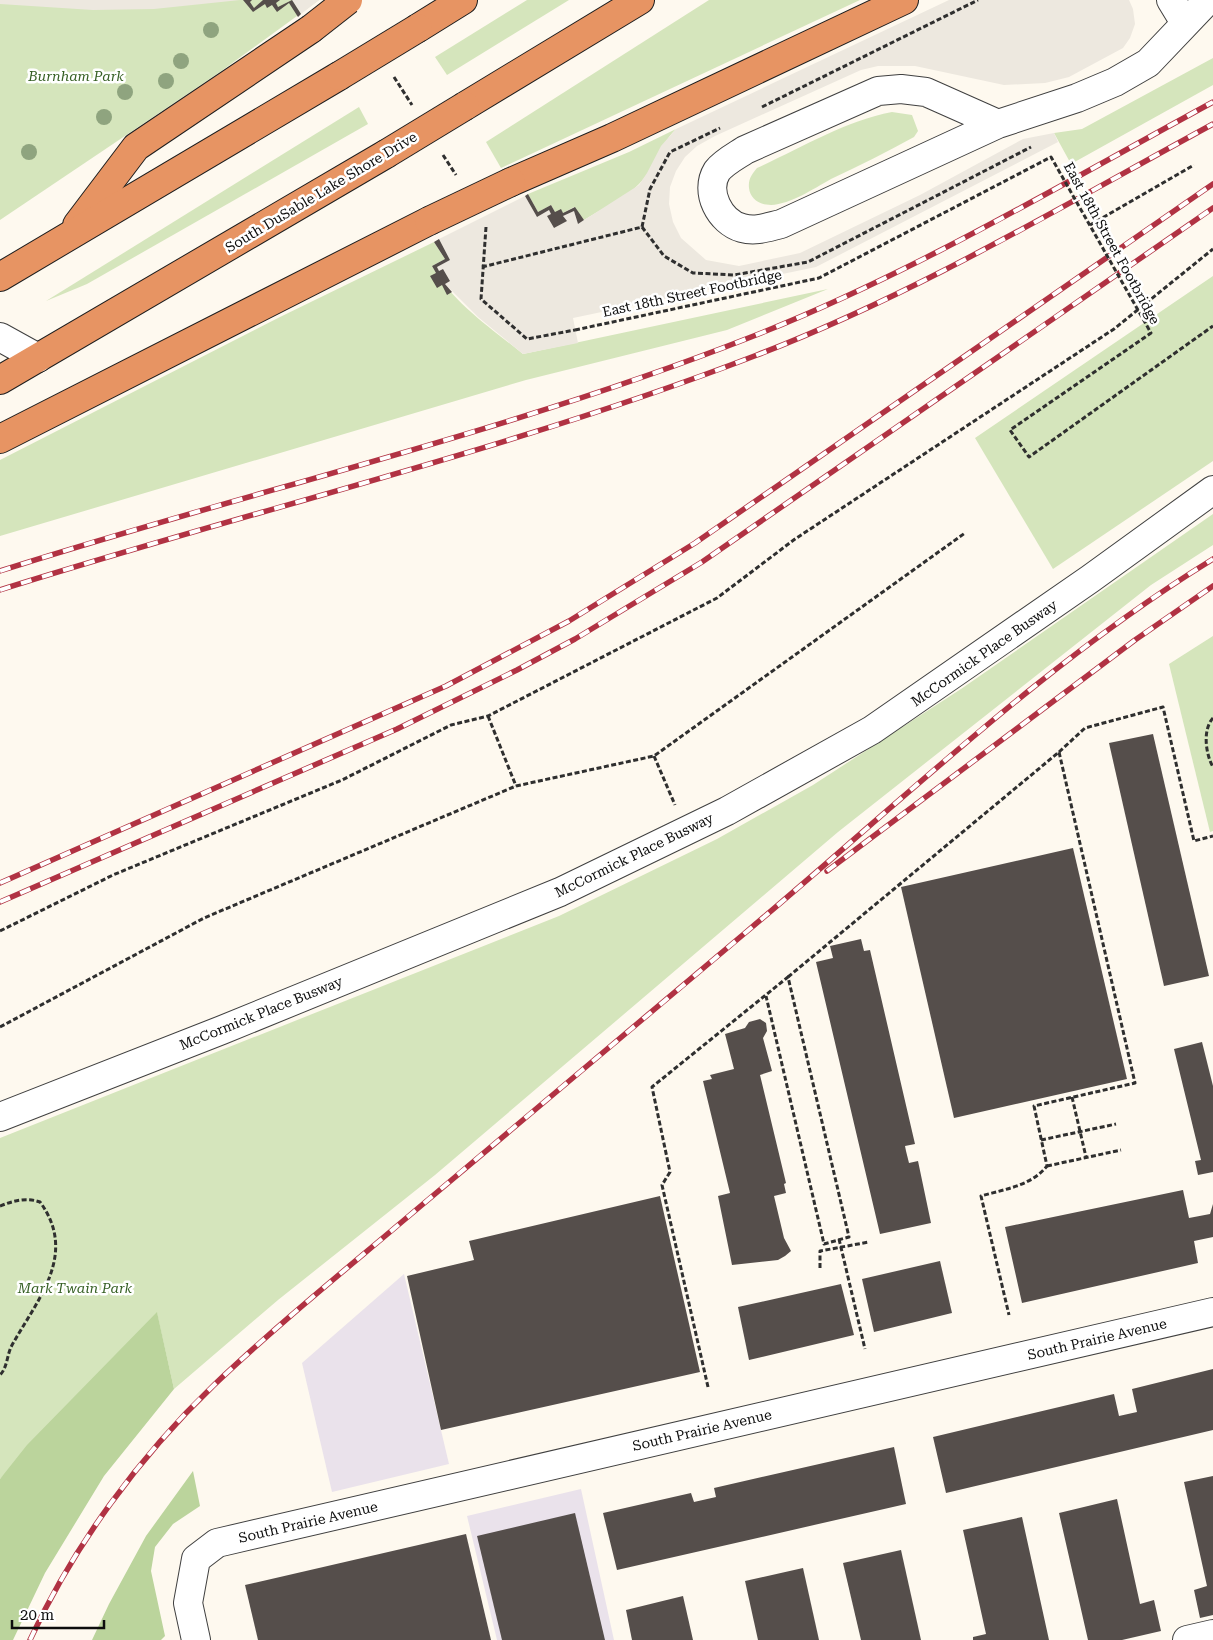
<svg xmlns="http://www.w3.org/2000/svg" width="1213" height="1640" viewBox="0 0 1213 1640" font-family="'Roboto Serif',serif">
	<rect width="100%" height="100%" fill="#fef9ef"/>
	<g fill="#eae2eb">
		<path d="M404,1274L449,1464L332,1492L302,1363Z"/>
		<path d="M581,1489L614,1640H497L467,1516Z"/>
	</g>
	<g fill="#d5e5bc">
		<path d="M0,0H319L220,72L0,220Z"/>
		<path d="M527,0H569L447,75L435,57Z"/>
		<path d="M709,0H860L501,168L486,142Z"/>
		<path d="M1213,58V85L1071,164L1054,133L1082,129Z"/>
		<path d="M359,107L368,124L87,284L46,301Z"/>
		<path d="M892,112L912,115L918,131L914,137C887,152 859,166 831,179C813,189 791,204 771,205C760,205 750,199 749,188C748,179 752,174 757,168C801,148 845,121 892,112Z"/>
		<path d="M676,129C659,146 655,168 639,184C625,199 601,209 584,220L574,207L563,213L555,212L551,205L538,212L528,194L629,152Z"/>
		<path d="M434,242L445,259L432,266C453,303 491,328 523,354L828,289L727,330L526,380L0,536V460L280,317Z"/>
		<path d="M1213,276V461L1053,569L975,438Z"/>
		<path d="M1213,514V545L1151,585L838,832L435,1175L278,1300L174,1389L157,1313L0,1479V1138L559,916L717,839L813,785L961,689Z"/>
		<path d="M1213,636V831L1210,832L1169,664Z"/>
	</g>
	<g fill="#bbd49c">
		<path d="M157,1312L174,1389L104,1476L45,1573L13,1640H0V1479L27,1445Z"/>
		<path d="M193,1471L200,1506L173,1524L155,1547L151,1571L165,1636L161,1640H92L109,1604L146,1536Z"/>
	</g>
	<g fill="#ede8df">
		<path d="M0,0H240L154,9L93,10L0,4Z"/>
		<path d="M292,0H319L301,14Z"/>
		<path d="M949,0H1129L1133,9L1135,24L1130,38L1123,48L1069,77L1045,83L1004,85L915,66H878L861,70L715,136L697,146L685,157L676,171L670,187L669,204L673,222L681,238L706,260L739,266L800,253L920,195L1023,139L1054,133L1058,142L816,267L573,318L578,343L523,354L478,317L445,284L450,281L443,269L439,271L437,267L450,260L439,239L525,196L537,217L549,210L551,214L547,216L554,228L566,221L563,216L574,211L578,224L639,185L647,173L661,146L676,129Z"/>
	</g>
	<g fill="#554e4b">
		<path d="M243,0H252L250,2L254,8L263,0H280L276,3L278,7L292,0L301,14L298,17L289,3L277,12L272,5L267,8L265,4L253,12Z"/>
		<path d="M528,194L538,212L551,205L555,212L561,209L563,213L575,207L584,220L578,224L574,211L563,216L567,221L554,228L547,216L551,214L549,210L537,217L525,196Z"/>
		<path d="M439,239L450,260L437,267L439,271L443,269L450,281L445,284L452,292L447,295L442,285L437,288L430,276L436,273L432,266L445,259L434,242Z"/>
		<path d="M1153,734L1209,976L1164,986L1109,743Z"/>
		<path d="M1073,848L1127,1079L954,1118L901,887Z"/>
		<path d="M861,939L864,951L870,950L915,1144L905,1146L906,1151L909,1163L918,1161L931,1223L880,1234L816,962L833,958L830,946Z"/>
		<path d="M760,1019L766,1023L767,1031L763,1038L772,1071L760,1075L786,1183L784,1184L786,1193L774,1196L784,1238L791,1251L785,1256L778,1260L732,1265L718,1196L730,1193L703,1081L712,1079L710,1075L734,1069L725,1034L745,1028L749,1022Z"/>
		<path d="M1202,1042L1213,1086V1172L1198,1175L1195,1161L1201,1160L1174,1049Z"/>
		<path d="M1183,1190L1189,1218L1210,1214L1213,1204V1237L1194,1241L1198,1263L1022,1303L1005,1227Z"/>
		<path d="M660,1196L700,1372L441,1430L407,1276L474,1260L469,1241Z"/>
		<path d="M940,1261L952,1313L874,1332L862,1279Z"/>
		<path d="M841,1284L854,1335L749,1360L738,1307Z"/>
		<path d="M1213,1369V1430L946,1493L933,1437L1114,1394L1119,1416L1137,1412L1132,1389Z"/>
		<path d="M894,1447L906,1504L617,1570L603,1513L691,1493L694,1502L716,1497L714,1488Z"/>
		<path d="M1213,1476V1615L1200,1618L1194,1590L1207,1586L1184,1482Z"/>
		<path d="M1117,1499L1140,1604L1154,1600L1161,1631L1122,1640H1088L1059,1513Z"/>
		<path d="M575,1513L605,1640H502L477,1536Z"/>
		<path d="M1022,1517L1049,1640H973V1637L986,1634L963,1530Z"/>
		<path d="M466,1534L491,1640H258L245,1585Z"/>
		<path d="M901,1550L921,1640H861L843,1563Z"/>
		<path d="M803,1568L819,1640H758L745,1581Z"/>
		<path d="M683,1596L693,1640H632L626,1610Z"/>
	</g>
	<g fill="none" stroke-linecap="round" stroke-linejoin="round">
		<defs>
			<g id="minor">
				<path d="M1171,0L1185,23"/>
				<path d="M998,124L926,92L901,89L878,91L745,150C736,156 724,162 717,171C704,192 720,222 742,228C756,232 768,227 781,224L998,124L1077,98L1115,82L1148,63L1208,0"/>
				<path d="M0,337L38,358"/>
				<path d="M0,1117L222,1030L560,892L727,811L872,730L1090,579L1213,490"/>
				<path d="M196,1640L188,1603L196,1559L217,1543L1213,1312"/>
				<path d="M1187,1640L1213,1634"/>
			</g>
			<g id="highway">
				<path d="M418,28L463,0"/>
				<path d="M465,106L640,0"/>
				<path d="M511,182L612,138L904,0"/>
				<path d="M77,225L136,147L311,29"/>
				<path d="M0,277L339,76"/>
				<path d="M0,380L386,154"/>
				<path d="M0,439L429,221"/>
			</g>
		</defs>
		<use href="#minor" stroke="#404040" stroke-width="30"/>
		<use href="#highway" stroke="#1e1e1e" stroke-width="30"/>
		<g stroke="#2f2f2f" stroke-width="3" stroke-dasharray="5 2.5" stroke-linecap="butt">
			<path d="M394,77L412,105"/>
			<path d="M762,107L978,0"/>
			<path d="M443,155L456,175"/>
			<path d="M1090,225L1194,165"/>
			<path d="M486,227L481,299L527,339L575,330"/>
			<path d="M642,227L664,256L693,273L734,275L808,262L1031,147"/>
			<path d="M482,267L642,227L650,189L670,152L720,128"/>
			<path d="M488,716L516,786"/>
			<path d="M1213,718C1202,730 1206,755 1213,767"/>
			<path d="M1059,752L1085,728L1163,707L1194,841L1213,836"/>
			<path d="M654,756L675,805"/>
			<path d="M0,931L113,875L342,780L451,725L488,716L717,598L795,539L1114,329L1213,249"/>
			<path d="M788,977L1059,752L1135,1083L1034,1106L1047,1166C1031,1186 1005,1189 981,1196L1009,1315"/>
			<path d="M0,1027L204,918L516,786L654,756L965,533"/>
			<path d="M1072,1097L1086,1157"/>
			<path d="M1041,1140L1116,1124"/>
			<path d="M1047,1166L1121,1150"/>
			<path d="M0,1206C13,1201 26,1197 40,1202C79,1255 36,1301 11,1347C7,1356 7,1368 0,1375"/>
			<path d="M839,1239L865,1349"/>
			<path d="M820,1268V1251L869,1242"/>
			<path d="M708,1387L662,1185L670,1172L652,1087L788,977L849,1237L824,1244L766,996"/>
		</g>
		<use href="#minor" stroke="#fff" stroke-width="28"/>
		<use href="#highway" stroke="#e79463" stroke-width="28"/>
		<defs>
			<g id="rail">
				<path d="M0,571C250,491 507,433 751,337C912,274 1062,184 1213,102"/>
				<path d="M0,590C252,510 511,450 757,355C916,294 1064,205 1213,124"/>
				<path d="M827,871L1135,640L1213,586"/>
				<path d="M0,883L446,686L569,621L695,543L1213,184"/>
				<path d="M0,902L397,729L517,670L575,639L702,562L1213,208"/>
				<path d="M30,1640C74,1545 139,1457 214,1385C277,1325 344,1271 410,1215C521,1121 634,1027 745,933C898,805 1042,664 1213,559"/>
			</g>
		</defs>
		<use href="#rail" stroke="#b13243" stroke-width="5.5"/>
		<use href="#rail" stroke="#fff" stroke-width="4" stroke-dasharray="11" stroke-linecap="butt"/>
		<defs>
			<g id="highway-bridge">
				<path d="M311,29L348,0"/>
				<path d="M339,76L418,28"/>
				<path d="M386,154L465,106"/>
				<path d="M429,221L511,182"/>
			</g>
		</defs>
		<use href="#highway-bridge" stroke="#1e1e1e" stroke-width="30" stroke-linecap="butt"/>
		<path stroke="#2f2f2f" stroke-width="3" stroke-dasharray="5 2.5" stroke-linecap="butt" d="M575,330L819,278L1051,157L1151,333L1010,430L1029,457L1213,326"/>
		<use href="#highway-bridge" stroke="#e79463" stroke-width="28"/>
	</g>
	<g fill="#8fa47f">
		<circle cx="211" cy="30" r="8"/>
		<circle cx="181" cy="61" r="8"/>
		<circle cx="166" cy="81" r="8"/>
		<circle cx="125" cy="92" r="8"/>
		<circle cx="104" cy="117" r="8"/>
		<circle cx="29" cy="152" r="8"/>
	</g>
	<g text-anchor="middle" stroke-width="5" stroke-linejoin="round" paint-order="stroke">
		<g font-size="14" font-style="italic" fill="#355f23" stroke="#fff">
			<text x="76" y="81">Burnham Park</text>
			<text x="75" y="1293">Mark Twain Park</text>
		</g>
		<g font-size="14" fill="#0d0d0d" stroke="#fff">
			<text transform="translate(321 192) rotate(-31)" y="5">South DuSable Lake Shore Drive</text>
			<text transform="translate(1112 243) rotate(61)" y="5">East 18th Street Footbridge</text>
			<text transform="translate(692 293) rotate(-12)" y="5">East 18th Street Footbridge</text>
			<text transform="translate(984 653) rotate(-35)" y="5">McCormick Place Busway</text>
			<text transform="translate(634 855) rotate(-26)" y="5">McCormick Place Busway</text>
			<text transform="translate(261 1013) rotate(-22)" y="5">McCormick Place Busway</text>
			<text transform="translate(1097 1339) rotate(-13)" y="5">South Prairie Avenue</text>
			<text transform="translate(702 1430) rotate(-13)" y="5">South Prairie Avenue</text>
			<text transform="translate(308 1522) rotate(-13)" y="5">South Prairie Avenue</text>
		</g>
	</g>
	<path d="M12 1620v8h92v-8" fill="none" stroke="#0d0d0d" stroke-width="2.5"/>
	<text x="20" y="1620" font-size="15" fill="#0d0d0d" stroke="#ffffff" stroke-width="4" paint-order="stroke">20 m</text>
</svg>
